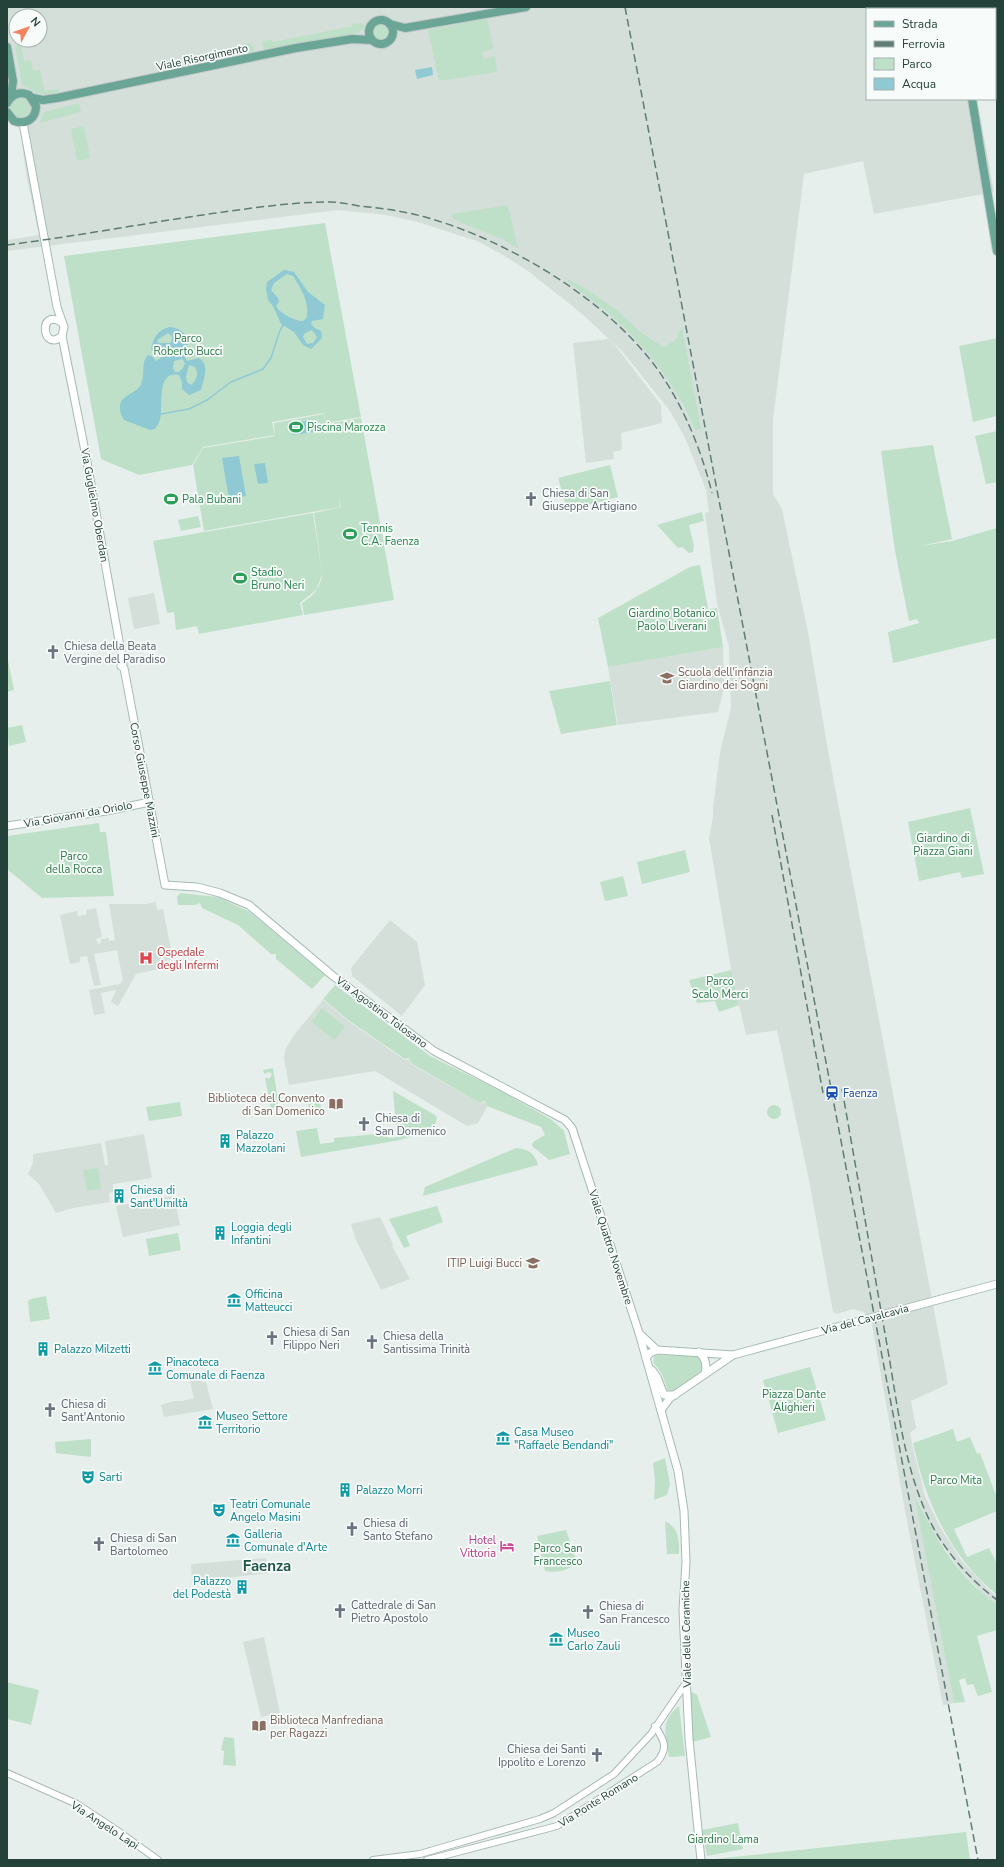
<svg xmlns="http://www.w3.org/2000/svg" width="1004" height="1867" viewBox="0 0 1004 1867" font-family="'Nunito Sans',sans-serif">
	<rect width="100%" height="100%" fill="#e6efeb"/>
	<g fill="#d4dfda" fill-rule="evenodd">
		<path d="M7,7H959L960,9H867V99H977L994,192L874,214L863,161L804,174L773,420V494L782,509L808,632L827,745L948,1384L911,1401L916,1428L910,1433L913,1449L925,1496L940,1527L961,1560L988,1589L997,1597V1604L984,1595L960,1570L932,1531L915,1494L954,1703L943,1705L906,1516L872,1325L864,1312L853,1309L837,1314L833,1312L809,1180L777,1030L746,1035L732,975L709,838L713,817V808L720,752L731,708L729,647L717,603L705,513L709,512L706,490L685,438L670,411L622,351L581,313L528,271L503,255L477,241L418,222L386,215L338,210L7,251V240L39,235L26,174L20,127L7,118ZM16,16H40V40H16ZM568,280L590,291L616,309L642,333L664,347L675,340L682,328L695,430L675,390L663,371L640,343L606,311Z"/>
		<path d="M609,339L615,345L661,405L662,423L621,433L622,450L613,452L614,459L586,463L573,343Z"/>
		<path d="M154,593L160,624L134,629L128,598Z"/>
		<path d="M723,647L724,688L718,712L618,725L608,667Z"/>
		<path d="M156,902L157,910L163,909L173,959L158,963L159,969L136,974L118,1006L111,1002L116,990L101,993L105,1013L94,1015L89,990L120,984L123,980L117,950L94,954L101,985L94,986L87,956L80,957V962L70,964L60,915L77,911L78,916L86,915V910L96,908L102,937L96,939L98,944L101,943V939L109,938V941L115,940L109,904H146Z"/>
		<path d="M390,920L417,942L425,985L402,1016L352,976L351,968Z"/>
		<path d="M323,1000L348,1021L405,1060L409,1059L410,1063L419,1069L480,1103L485,1102L487,1107L478,1123L467,1126L375,1071L289,1085L284,1059L285,1050L294,1035Z"/>
		<path d="M144,1134L152,1178L113,1184V1192L109,1193L110,1202L73,1208L56,1213L39,1184L28,1174L33,1163V1154L101,1143L105,1165H108L105,1141Z"/>
		<path d="M174,1196L180,1225L123,1237L116,1206Z"/>
		<path d="M380,1217L393,1244L392,1246L410,1279L381,1290L356,1240L351,1224Z"/>
		<path d="M200,1374L202,1382H206L213,1409L164,1417L161,1405L174,1401H182L194,1398L189,1377Z"/>
		<path d="M266,1558L268,1573L192,1582L191,1564Z"/>
		<path d="M264,1637L280,1713L261,1717L243,1642Z"/>
	</g>
	<g fill="#bfe0c8">
		<path d="M487,18L494,49L482,52L484,59L495,56L497,72L439,81L428,30Z"/>
		<path d="M362,23L366,26L358,33L264,51L262,42L271,39L273,42L353,26L351,24Z"/>
		<circle cx="381" cy="32" r="9"/>
		<path d="M244,43H249L254,47V52L187,65L185,64L183,57L185,54L188,58L246,47Z"/>
		<path d="M15,45H21L24,61L31,60L33,71L40,70L45,91L59,89V94L47,96L45,94L37,93L22,85Z"/>
		<circle cx="21" cy="108" r="11"/>
		<path d="M79,103L81,112L40,123L44,112Z"/>
		<path d="M84,126L90,158L77,161L71,129Z"/>
		<path d="M508,205L518,248L504,240L453,219L452,214Z"/>
		<path d="M325,223L361,417L326,423L324,413L272,422L275,435L203,447L192,465L139,475L101,459L64,256Z"/>
		<path d="M568,279L590,291L616,309L642,333L664,347L675,340L682,327L701,429L695,430C667,365 625,322 567,282Z"/>
		<path d="M997,338V416L973,422L959,346Z"/>
		<path d="M324,414L326,424L361,418L394,600L304,615L302,603C313,596 321,588 322,574L317,589L300,603L303,615L199,634L197,626L176,630L174,612L167,613L153,541L313,513L322,573L314,513L341,507L339,496L340,507L204,531L193,465L203,448L275,436L274,423Z"/>
		<path d="M997,431V482L986,484L975,436Z"/>
		<path d="M933,445L952,539L921,546L952,541L997,528V638L893,663L888,632L919,623L917,619L909,621L895,551L881,451Z"/>
		<path d="M610,465L618,497L567,510L558,478Z"/>
		<path d="M702,512L704,521L689,525L694,546L693,552L689,553L682,547L678,548L657,525Z"/>
		<path d="M198,516L201,527L181,531L178,520Z"/>
		<path d="M700,565L708,609L717,608L723,647L608,667L598,618L690,567Z"/>
		<path d="M7,655L14,690L7,692Z"/>
		<path d="M610,681L617,725L561,734L549,691Z"/>
		<path d="M22,725L26,742L9,746L7,728Z"/>
		<path d="M970,808L984,874L962,878L960,872L919,881L908,822Z"/>
		<path d="M99,823L100,832H106L114,896L42,898L7,869V836Z"/>
		<path d="M685,850L690,872L642,884L637,862Z"/>
		<path d="M623,876L628,896L605,901L600,882Z"/>
		<path d="M180,893L218,897L250,912L325,975L312,989L276,959V954H271L238,925L202,908L200,903L195,905H178L177,897Z"/>
		<path d="M731,970L739,1005L719,1012L715,1001L697,1003L689,980Z"/>
		<path d="M335,985L430,1056L501,1091L552,1120L564,1131L570,1154L549,1160L532,1146L533,1142L545,1135L541,1127L487,1106L485,1101L480,1103L419,1068L411,1063L409,1058L405,1059L348,1020L323,999Z"/>
		<path d="M322,1008L345,1027L334,1040L312,1022Z"/>
		<path d="M273,1068L278,1101L277,1106L271,1109L265,1078H270L272,1074L269,1072L264,1074L263,1070Z"/>
		<path d="M393,1091L435,1115L437,1118L435,1125L423,1133L400,1140L301,1157L296,1131L317,1128L320,1144L334,1142V1138L388,1133V1138L397,1137Z"/>
		<path d="M319,1093L322,1115L310,1116L307,1095Z"/>
		<path d="M180,1102L182,1116L149,1121L146,1107Z"/>
		<circle cx="774" cy="1112" r="7"/>
		<path d="M516,1148C528,1149 535,1153 538,1165L423,1196L425,1187Z"/>
		<path d="M98,1168L101,1189L87,1191L83,1170Z"/>
		<path d="M437,1206L443,1222L406,1236L410,1246L404,1248L389,1219Z"/>
		<path d="M178,1233L181,1250L149,1256L146,1239Z"/>
		<path d="M46,1296L50,1319L30,1322L28,1301L31,1299Z"/>
		<path d="M657,1355L697,1356L703,1364L701,1372L673,1391H668L662,1374L653,1362L654,1357Z"/>
		<path d="M810,1367L826,1420L778,1433L763,1380Z"/>
		<path d="M953,1429L957,1442L970,1437L977,1454L980,1453L997,1498V1511L954,1529L967,1557L989,1548L997,1564V1595C949,1555 926,1503 913,1443Z"/>
		<path d="M91,1439V1457L56,1453L55,1442Z"/>
		<path d="M665,1458L670,1484L667,1495L654,1500L655,1480L653,1463Z"/>
		<path d="M914,1493C933,1536 958,1578 997,1604V1630L977,1636L992,1692L978,1696L973,1684L967,1685L965,1678L959,1680L965,1702L954,1703Z"/>
		<path d="M665,1521C679,1528 679,1539 679,1554H667Z"/>
		<path d="M566,1530L577,1562C569,1571 556,1573 545,1571L537,1536Z"/>
		<path d="M7,1682L39,1690L31,1725L7,1719Z"/>
		<path d="M692,1692L697,1695L711,1737L693,1742L689,1695Z"/>
		<path d="M679,1706L685,1756L669,1757C666,1735 659,1722 679,1706Z"/>
		<path d="M224,1737L234,1738L236,1766L223,1765L224,1751L221,1750Z"/>
		<path d="M738,1823L743,1849L707,1856L702,1830Z"/>
		<path d="M966,1832L970,1860H706Z"/>
	</g>
	<g fill="#8ec9d4" fill-rule="evenodd">
		<path d="M432,67L433,75L417,79L415,70Z"/>
		<path d="M284,270L294,272L308,292L325,305L323,319L312,321L311,324L315,328L321,331L322,338L311,349L303,345L294,332L281,324L273,306L268,300L266,289L267,282ZM287,274L293,276C301,289 309,300 307,317L303,321C295,321 279,313 276,306L279,302L278,298L271,290L274,283ZM312,330L317,337L313,343L307,344L303,337L305,333Z"/>
		<path d="M169,327C186,328 192,341 184,356L187,361L199,358C210,365 204,378 201,390L189,395L182,389V382L179,375C158,371 162,399 161,412C161,418 159,424 155,429L150,430L124,420C122,416 119,411 120,406C121,394 137,394 141,384C146,374 140,363 148,355L152,356L156,361L163,356L166,351L163,347L155,352L151,349C154,338 156,331 169,327ZM168,333L172,336L171,343H158L157,340ZM182,359L185,363L183,368L179,372H175L173,368L174,361ZM189,365L195,367C199,373 197,380 191,385L187,382L186,377Z"/>
		<path d="M311,420L313,432L292,435L290,424Z"/>
		<path d="M239,456L246,496L229,499L222,458Z"/>
		<path d="M265,463L268,483L258,484L254,464Z"/>
	</g>
	<g fill="none" stroke-linecap="round" stroke-linejoin="round">
		<g stroke="#8ec9d4" stroke-width="1.5">
			<path d="M995,92H997"/>
			<path d="M161,414L189,409L207,400L231,382L263,369L271,358L279,333L283,325"/>
		</g>
		<defs>
			<g id="tertiary">
				<path d="M7,1773L77,1804L115,1829L158,1860"/>
				<path d="M373,1860L420,1854L540,1819L554,1813L614,1774L651,1734L686,1683"/>
				<path d="M427,1860L557,1826L657,1762C669,1748 664,1740 655,1726"/>
			</g>
			<g id="secondary">
				<path d="M23,123L57,307L64,327L62,336L85,451L123,663L121,666L124,668L165,885L197,887L220,893L249,905L333,976L434,1051L565,1120L572,1128L639,1333L678,1471L684,1511L686,1562L683,1610L689,1739L701,1860"/>
				<path d="M61,322C38,308 42,353 62,336"/>
				<path d="M7,826L106,811L150,802"/>
				<path d="M640,1334L657,1350"/>
				<path d="M699,1352C706,1359 707,1365 705,1374"/>
				<path d="M646,1358L650,1353L657,1350L733,1355"/>
				<path d="M652,1370L657,1377L664,1395H675"/>
				<path d="M661,1410L670,1398L733,1355"/>
			</g>
			<g id="primary">
				<path d="M954,7L955,9"/>
				<circle cx="381" cy="32" r="12"/>
				<path d="M390,24L405,28L526,7"/>
				<path d="M7,47L13,81L11,96"/>
				<path d="M33,98L43,100L57,98L296,48L352,39L372,40"/>
				<path d="M972,99L997,251"/>
				<path d="M7,103C12,94 20,91 29,95L36,106C36,119 26,125 14,121L7,112"/>
			</g>
		</defs>
		<use href="#tertiary" stroke="#a8b8b2" stroke-width="8"/>
		<use href="#secondary" stroke="#a4bbb3" stroke-width="9"/>
		<use href="#primary" stroke="#c2cac8" stroke-width="10"/>
		<use href="#tertiary" stroke="#fff" stroke-width="6"/>
		<use href="#secondary" stroke="#fff" stroke-width="7"/>
		<use href="#primary" stroke="#6aa596" stroke-width="8"/>
		<g stroke="#5f7d75" stroke-width="1.5" stroke-dasharray="8 4" stroke-linecap="butt">
			<path d="M625,7L978,1860"/>
			<path d="M7,245C77,236 146,223 216,213C253,208 292,202 329,202C339,202 349,204 359,206C381,208 403,211 425,217C508,240 608,300 658,370C684,407 701,449 712,493"/>
			<path d="M772,815L823,1093"/>
			<path d="M842,1089C857,1174 872,1259 887,1345C897,1401 903,1462 927,1515C942,1548 968,1578 997,1600"/>
		</g>
		<defs>
			<path id="secondary-bridge" d="M733,1355L997,1284"/>
		</defs>
		<use href="#secondary-bridge" stroke="#a4bbb3" stroke-width="9" stroke-linecap="butt"/>
		<use href="#secondary-bridge" stroke="#fff" stroke-width="7"/>
	</g>
	<defs>
		<symbol id="stadium-bare" viewBox="-9 -9 18 18"><path d="M0-5a6.5 5 0 1 0 0 10a6.5 5 0 1 0 0-10ZM-3.5-1.8h7v3.6h-7Z" fill="#2e9e5b" stroke="#f7fbf9" stroke-width="2.5" paint-order="stroke"/></symbol>
		<symbol id="church-bare" viewBox="-9 -9 18 18"><path d="M-1.2-6h2.4v3.5h3.3v2.4h-3.3V6h-2.4V-.1h-3.3v-2.4h3.3Z" fill="#6b7280" stroke="#f7fbf9" stroke-width="2.5" paint-order="stroke"/></symbol>
		<symbol id="school-bare" viewBox="-9 -9 18 18"><path d="M0-5L7-2L0 1L-7-2ZM-4 1L0 2.5L4 1V4Q0 6-4 4Z" fill="#8d6e63" stroke="#f7fbf9" stroke-width="2.5" paint-order="stroke"/></symbol>
		<symbol id="hospital-bare" viewBox="-9 -9 18 18"><path d="M-5-5h3v3.5h4V-5h3V5h-3V1.5h-4V5h-3Z" fill="#e0444e" stroke="#f7fbf9" stroke-width="2.5" paint-order="stroke"/></symbol>
		<symbol id="station-bare" viewBox="-9 -9 18 18"><path d="M-3-6H3Q5-6 5-4V2Q5 4 3 4L4.5 6H3L1.5 4h-3L-3 6H-4.5L-3 4Q-5 4-5 2V-4Q-5-6-3-6ZM-3.5-4v3h7v-3ZM-3.5 1v1.5H-2V1ZM2 1v1.5H3.5V1Z" fill="#1a4fb4" stroke="#f7fbf9" stroke-width="2.5" paint-order="stroke"/></symbol>
		<symbol id="library-bare" viewBox="-9 -9 18 18"><path d="M-6-4Q-3-5.5-.7-3.5V5Q-3 3-6 4ZM6-4Q3-5.5 .7-3.5V5Q3 3 6 4Z" fill="#8d6e63" stroke="#f7fbf9" stroke-width="2.5" paint-order="stroke"/></symbol>
		<symbol id="building-bare" viewBox="-9 -9 18 18"><path d="M-4-6H4V6H1V3H-1V6H-4ZM-2.5-4.3h1.7v1.8h-1.7ZM.8-4.3h1.7v1.8H.8ZM-2.5-1h1.7V.8h-1.7ZM.8-1h1.7V.8H.8Z" fill="#0f9aa8" stroke="#f7fbf9" stroke-width="2.5" paint-order="stroke"/></symbol>
		<symbol id="museum-bare" viewBox="-9 -9 18 18"><path d="M0-6L6-3V-2H-6V-3ZM-5-1h2V3h-2ZM-1-1h2V3h-2ZM3-1h2V3H3ZM-6 4H6V6H-6Z" fill="#0f9aa8" stroke="#f7fbf9" stroke-width="2.5" paint-order="stroke"/></symbol>
		<symbol id="theatre-bare" viewBox="-9 -9 18 18"><path d="M-5-5.5Q0-4 5-5.5V0Q5 5 0 6Q-5 5-5 0ZM-3.3-2.5H-1v1.5H-3.3ZM1-2.5H3.3v1.5H1ZM-2.8 1Q0 5.5 2.8 1Z" fill="#0f9aa8" stroke="#f7fbf9" stroke-width="2.5" paint-order="stroke"/></symbol>
		<symbol id="hotel-bare" viewBox="-9 -9 18 18"><path d="M-6-4.5h1.5V1H6V5H4.5V3h-9V5H-6ZM-4 0a1.8 1.8 0 1 1 3.6 0ZM.5 0V-2.5h3Q6-2.5 6 0Z" fill="#d1479c" stroke="#f7fbf9" stroke-width="2.5" paint-order="stroke"/></symbol>
	</defs>
	<g fill-rule="evenodd">
		<use href="#stadium-bare" x="286" y="417" width="20" height="20"/>
		<use href="#stadium-bare" x="161" y="489" width="20" height="20"/>
		<use href="#church-bare" x="521" y="489" width="20" height="20"/>
		<use href="#stadium-bare" x="340" y="524" width="20" height="20"/>
		<use href="#stadium-bare" x="230" y="568" width="20" height="20"/>
		<use href="#church-bare" x="43" y="642" width="20" height="20"/>
		<use href="#school-bare" x="657" y="668" width="20" height="20"/>
		<use href="#hospital-bare" x="136" y="948" width="20" height="20"/>
		<use href="#station-bare" x="822" y="1083" width="20" height="20"/>
		<use href="#library-bare" x="326" y="1094" width="20" height="20"/>
		<use href="#church-bare" x="354" y="1114" width="20" height="20"/>
		<use href="#building-bare" x="215" y="1131" width="20" height="20"/>
		<use href="#building-bare" x="109" y="1186" width="20" height="20"/>
		<use href="#building-bare" x="210" y="1223" width="20" height="20"/>
		<use href="#school-bare" x="523" y="1253" width="20" height="20"/>
		<use href="#museum-bare" x="224" y="1290" width="20" height="20"/>
		<use href="#church-bare" x="262" y="1328" width="20" height="20"/>
		<use href="#church-bare" x="362" y="1332" width="20" height="20"/>
		<use href="#building-bare" x="33" y="1339" width="20" height="20"/>
		<use href="#museum-bare" x="145" y="1358" width="20" height="20"/>
		<use href="#church-bare" x="40" y="1400" width="20" height="20"/>
		<use href="#museum-bare" x="195" y="1412" width="20" height="20"/>
		<use href="#museum-bare" x="493" y="1428" width="20" height="20"/>
		<use href="#theatre-bare" x="78" y="1467" width="20" height="20"/>
		<use href="#building-bare" x="335" y="1480" width="20" height="20"/>
		<use href="#theatre-bare" x="209" y="1500" width="20" height="20"/>
		<use href="#church-bare" x="342" y="1519" width="20" height="20"/>
		<use href="#museum-bare" x="223" y="1530" width="20" height="20"/>
		<use href="#church-bare" x="89" y="1534" width="20" height="20"/>
		<use href="#hotel-bare" x="497" y="1536" width="20" height="20"/>
		<use href="#building-bare" x="232" y="1577" width="20" height="20"/>
		<use href="#church-bare" x="330" y="1601" width="20" height="20"/>
		<use href="#church-bare" x="578" y="1602" width="20" height="20"/>
		<use href="#museum-bare" x="546" y="1629" width="20" height="20"/>
		<use href="#library-bare" x="249" y="1716" width="20" height="20"/>
		<use href="#church-bare" x="587" y="1745" width="20" height="20"/>
	</g>
	<g text-anchor="middle" stroke-width="3.5" stroke-linejoin="round" paint-order="stroke">
		<g font-size="11" fill="#24423a" stroke="#f7fbf9">
			<text transform="translate(202 57) rotate(-12)" y="4">Viale Risorgimento</text>
			<text transform="translate(95 505) rotate(80)" y="4">Via Guglielmo Oberdan</text>
			<text transform="translate(145 780) rotate(79)" y="4">Corso Giuseppe Mazzini</text>
			<text transform="translate(78 814) rotate(-10)" y="4">Via Giovanni da Oriolo</text>
			<text transform="translate(382 1012) rotate(37)" y="4">Via Agostino Tolosano</text>
			<text transform="translate(611 1247) rotate(72)" y="4">Viale Quattro Novembre</text>
			<text transform="translate(865 1319) rotate(-15)" y="4">Via del Cavalcavia</text>
			<text transform="translate(686 1634) rotate(-91)" y="4">Viale delle Ceramiche</text>
			<text transform="translate(598 1800) rotate(-32)" y="4">Via Ponte Romano</text>
			<text transform="translate(105 1825) rotate(33)" y="4">Via Angelo Lapi</text>
		</g>
		<g font-size="11" fill="#2d7a4b" stroke="#f7fbf9">
			<text x="188" y="342">Parco<tspan x="188" dy="13">Roberto Bucci</tspan></text>
			<text x="672" y="617">Giardino Botanico<tspan x="672" dy="13">Paolo Liverani</tspan></text>
			<text x="943" y="842">Giardino di<tspan x="943" dy="13">Piazza Giani</tspan></text>
			<text x="74" y="860">Parco<tspan x="74" dy="13">della Rocca</tspan></text>
			<text x="720" y="985">Parco<tspan x="720" dy="13">Scalo Merci</tspan></text>
			<text x="794" y="1398">Piazza Dante<tspan x="794" dy="13">Alighieri</tspan></text>
			<text x="956" y="1484">Parco Mita</text>
			<text x="558" y="1552">Parco San<tspan x="558" dy="13">Francesco</tspan></text>
			<text x="723" y="1843">Giardino Lama</text>
		</g>
		<g font-size="11" fill="#27864d" stroke="#f7fbf9" text-anchor="start">
			<text x="307" y="431">Piscina Marozza</text>
			<text x="182" y="503">Pala Bubani</text>
			<text x="361" y="532">Tennis<tspan x="361" dy="13">C.A. Faenza</tspan></text>
			<text x="251" y="576">Stadio<tspan x="251" dy="13">Bruno Neri</tspan></text>
		</g>
		<g font-size="11" fill="#5b616d" stroke="#f7fbf9" text-anchor="start">
			<text x="542" y="497">Chiesa di San<tspan x="542" dy="13">Giuseppe Artigiano</tspan></text>
			<text x="64" y="650">Chiesa della Beata<tspan x="64" dy="13">Vergine del Paradiso</tspan></text>
			<text x="375" y="1122">Chiesa di<tspan x="375" dy="13">San Domenico</tspan></text>
			<text x="283" y="1336">Chiesa di San<tspan x="283" dy="13">Filippo Neri</tspan></text>
			<text x="383" y="1340">Chiesa della<tspan x="383" dy="13">Santissima Trinità</tspan></text>
			<text x="61" y="1408">Chiesa di<tspan x="61" dy="13">Sant'Antonio</tspan></text>
			<text x="363" y="1527">Chiesa di<tspan x="363" dy="13">Santo Stefano</tspan></text>
			<text x="110" y="1542">Chiesa di San<tspan x="110" dy="13">Bartolomeo</tspan></text>
			<text x="351" y="1609">Cattedrale di San<tspan x="351" dy="13">Pietro Apostolo</tspan></text>
			<text x="599" y="1610">Chiesa di<tspan x="599" dy="13">San Francesco</tspan></text>
			<text x="586" y="1753" text-anchor="end">Chiesa dei Santi<tspan x="586" dy="13">Ippolito e Lorenzo</tspan></text>
		</g>
		<g font-size="11" fill="#785e54" stroke="#f7fbf9" text-anchor="start">
			<text x="678" y="676">Scuola dell'infanzia<tspan x="678" dy="13">Giardino dei Sogni</tspan></text>
			<text x="325" y="1102" text-anchor="end">Biblioteca del Convento<tspan x="325" dy="13">di San Domenico</tspan></text>
			<text x="522" y="1267" text-anchor="end">ITIP Luigi Bucci</text>
			<text x="270" y="1724">Biblioteca Manfrediana<tspan x="270" dy="13">per Ragazzi</tspan></text>
		</g>
		<g font-size="11" fill="#be3a42" stroke="#f7fbf9" text-anchor="start">
			<text x="157" y="956">Ospedale<tspan x="157" dy="13">degli Infermi</tspan></text>
		</g>
		<g font-size="11" fill="#164399" stroke="#f7fbf9" text-anchor="start">
			<text x="843" y="1097">Faenza</text>
		</g>
		<g font-size="11" fill="#0d838f" stroke="#f7fbf9" text-anchor="start">
			<text x="236" y="1139">Palazzo<tspan x="236" dy="13">Mazzolani</tspan></text>
			<text x="130" y="1194">Chiesa di<tspan x="130" dy="13">Sant'Umiltà</tspan></text>
			<text x="231" y="1231">Loggia degli<tspan x="231" dy="13">Infantini</tspan></text>
			<text x="245" y="1298">Officina<tspan x="245" dy="13">Matteucci</tspan></text>
			<text x="54" y="1353">Palazzo Milzetti</text>
			<text x="166" y="1366">Pinacoteca<tspan x="166" dy="13">Comunale di Faenza</tspan></text>
			<text x="216" y="1420">Museo Settore<tspan x="216" dy="13">Territorio</tspan></text>
			<text x="514" y="1436">Casa Museo<tspan x="514" dy="13">"Raffaele Bendandi"</tspan></text>
			<text x="99" y="1481">Sarti</text>
			<text x="356" y="1494">Palazzo Morri</text>
			<text x="230" y="1508">Teatri Comunale<tspan x="230" dy="13">Angelo Masini</tspan></text>
			<text x="244" y="1538">Galleria<tspan x="244" dy="13">Comunale d'Arte</tspan></text>
			<text x="231" y="1585" text-anchor="end">Palazzo<tspan x="231" dy="13">del Podestà</tspan></text>
			<text x="567" y="1637">Museo<tspan x="567" dy="13">Carlo Zauli</tspan></text>
		</g>
		<g font-size="11" fill="#b23c85" stroke="#f7fbf9" text-anchor="end">
			<text x="496" y="1544">Hotel<tspan x="496" dy="13">Vittoria</tspan></text>
		</g>
		<g font-size="15" font-weight="bold" fill="#1f5548" stroke="#f7fbf9">
			<text x="267" y="1571">Faenza</text>
		</g>
	</g>
	<rect width="1004" height="1867" fill="none" stroke="#24423a" stroke-width="16"/>
	<rect x="866" y="8" width="130" height="92" fill="#f7fbf9" stroke="#a3b1ad"/>
	<rect x="874" y="21" width="20" height="6" fill="#6aa596" stroke="#a3b1ad"/>
	<text x="902" y="28" font-size="12" fill="#24423a">Strada</text>
	<rect x="874" y="41" width="20" height="6" fill="#5f7d75" stroke="#a3b1ad"/>
	<text x="902" y="48" font-size="12" fill="#24423a">Ferrovia</text>
	<rect x="874" y="58" width="20" height="12" fill="#bfe0c8" stroke="#a3b1ad"/>
	<text x="902" y="68" font-size="12" fill="#24423a">Parco</text>
	<rect x="874" y="78" width="20" height="12" fill="#8ec9d4" stroke="#a3b1ad"/>
	<text x="902" y="88" font-size="12" fill="#24423a">Acqua</text>
	<g transform="translate(28 28) rotate(50)"><circle r="19" fill="#f7fbf9" stroke="#a3b1ad"/>
	<path d="M0-3L7 15L0 10L-7 15Z" fill="#f4845f"/>
	<text y="-6" font-size="11" font-weight="bold" text-anchor="middle" fill="#24423a">N</text>
	</g>
</svg>
